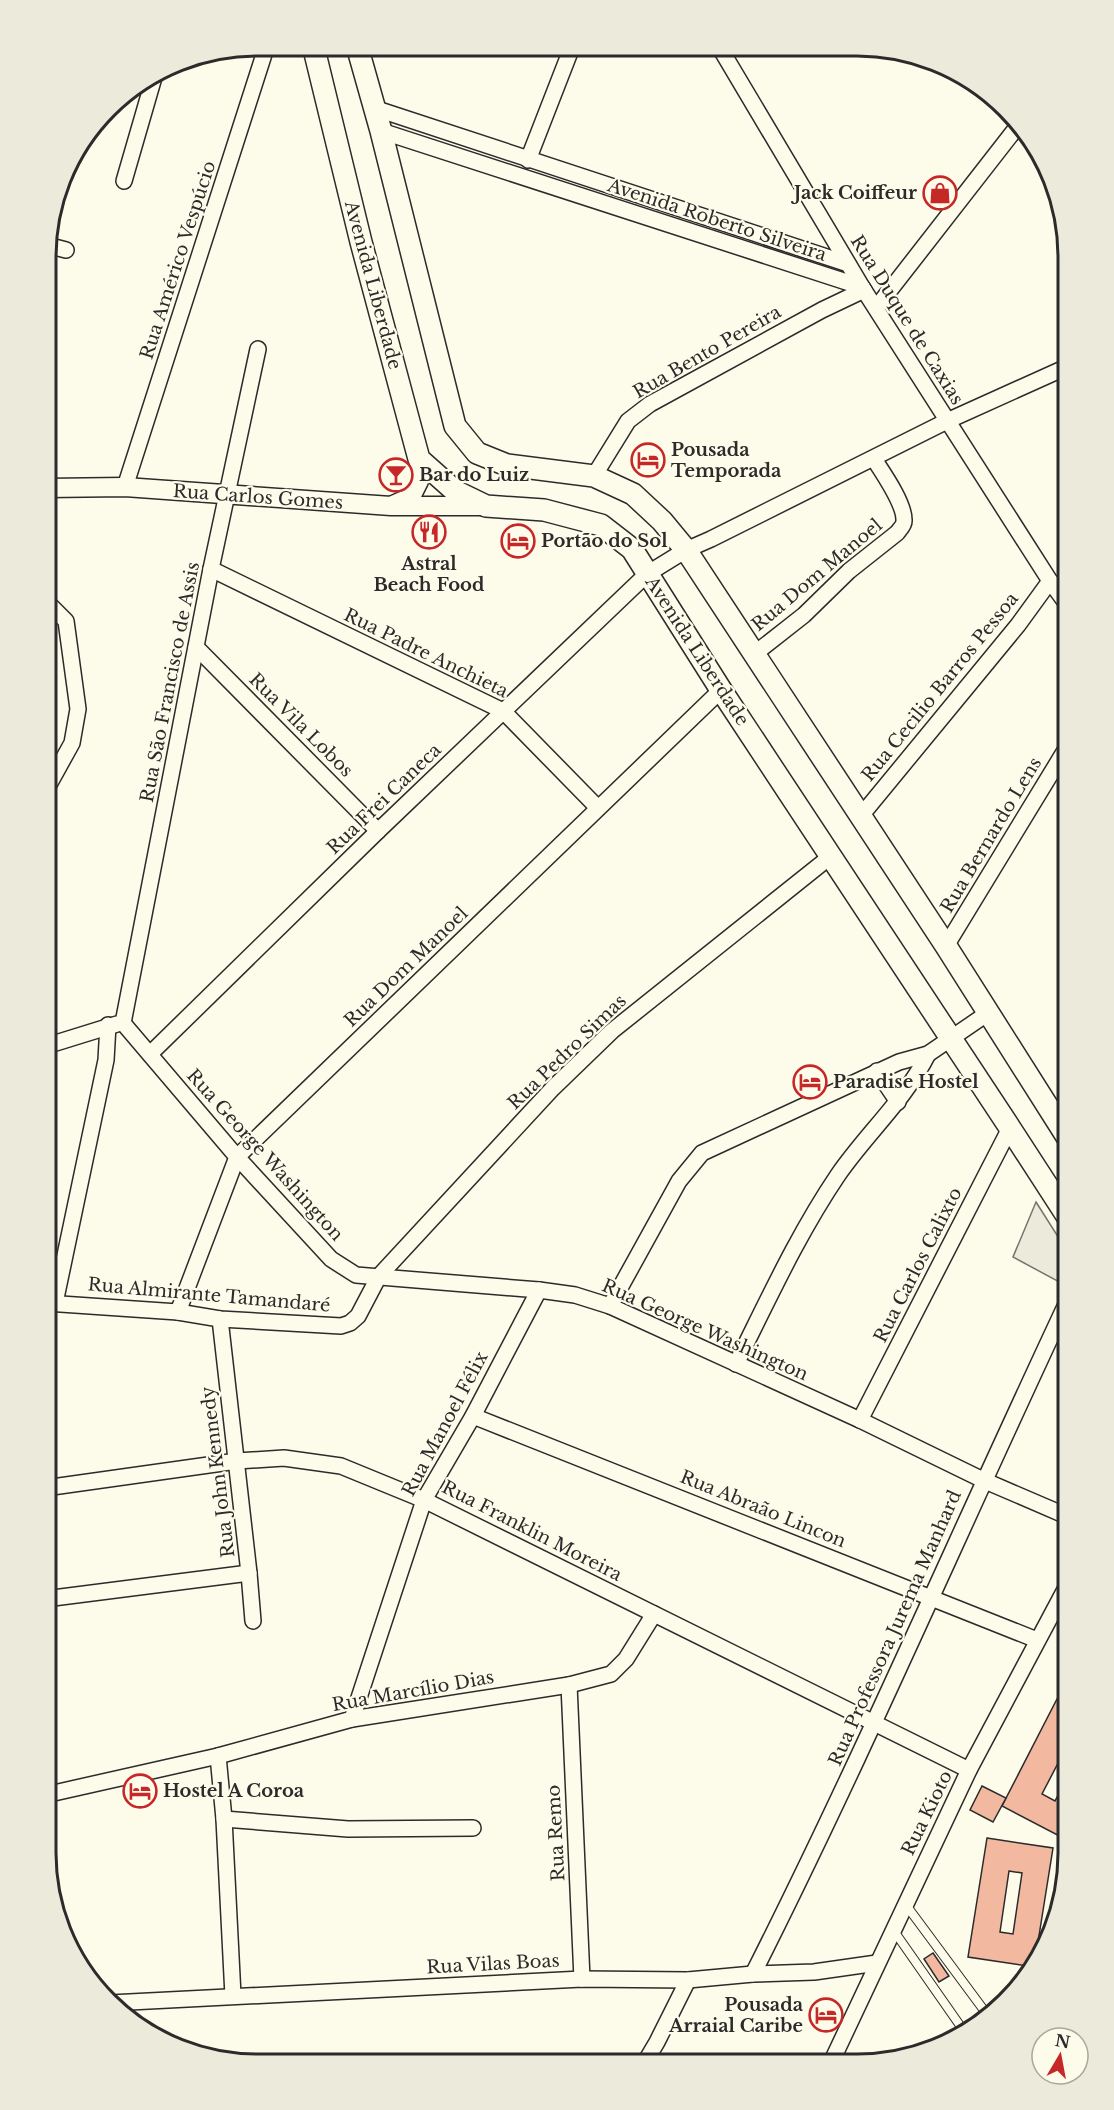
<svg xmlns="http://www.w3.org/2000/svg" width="1114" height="2110" viewBox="0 0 1114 2110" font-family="'Libre Baskerville',serif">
	<rect width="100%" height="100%" fill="#fdfbea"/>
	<path fill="#ecebdb" stroke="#74746e" stroke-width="1.5" d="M1036,1202L1069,1254V1264L1063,1284L1013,1257Z"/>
	<g fill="#f2b8a0" stroke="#2b2b2b" stroke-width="1.5" fill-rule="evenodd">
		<path d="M1057,1699L1069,1705V1742L1042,1794L1055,1801L1069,1774V1841L1002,1806Z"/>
		<path d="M982,1786L1006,1798L993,1822L970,1810Z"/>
		<path d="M987,1838L1053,1848L1034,1967L968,1957ZM1009,1871L1022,1873L1013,1934L1000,1932Z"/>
		<path d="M933,1953L949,1976L939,1982L924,1959Z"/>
	</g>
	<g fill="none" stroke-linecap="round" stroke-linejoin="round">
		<defs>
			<g id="service">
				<path d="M906,1905L989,2017"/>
				<path d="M894,1931L966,2034"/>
			</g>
			<g id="minor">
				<path d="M720,48L862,287L1050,581L1069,607"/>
				<path d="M374,108L848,264"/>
				<path d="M381,131L862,287"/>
				<path d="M528,160L572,47"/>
				<path d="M124,181L155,74"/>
				<path d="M47,245L66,250"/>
				<path d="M876,308L1017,127"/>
				<path d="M594,476L628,421L650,404L822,310L864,290"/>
				<path d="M125,487L267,45"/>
				<path d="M211,569L503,711L598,808"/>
				<path d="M196,647L378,831"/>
				<path d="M753,655L804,615L849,571L897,533C899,530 904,526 904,521C905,504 883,473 874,459"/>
				<path d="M46,790L72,743L78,709L66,621L46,601"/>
				<path d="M860,817L1018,625L1050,581"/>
				<path d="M946,946L1069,744"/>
				<path d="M123,1023L237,1157L331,1259L356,1275L539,1290L575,1295L610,1306L860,1420L983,1480L1069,1517"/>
				<path d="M123,1023L211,569L258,349"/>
				<path d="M46,1046L117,1024"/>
				<path d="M150,1054L378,831L647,574L686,550L711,539L947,421L1069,366"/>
				<path d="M877,1071L898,1102"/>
				<path d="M46,1303L178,1312L220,1319L341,1326L350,1323L358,1316L379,1276L553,1088L612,1031L831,856"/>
				<path d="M55,1303L106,1060L108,1025"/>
				<path d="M610,1306L679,1181L702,1153L899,1062L928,1054L988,1013"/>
				<path d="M178,1312L237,1157L721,690"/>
				<path d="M220,1319L249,1573L253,1621"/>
				<path d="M736,1364C768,1300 798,1234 838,1175C867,1133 905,1100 928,1054"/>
				<path d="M473,1416L1037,1640"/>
				<path d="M860,1420L1010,1128"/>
				<path d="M45,1488L237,1461L284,1458L341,1466L424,1500L969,1770"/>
				<path d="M45,1599L249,1573"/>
				<path d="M569,1685L582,1979"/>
				<path d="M352,1719L424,1500L473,1416L539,1290"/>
				<path d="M218,1756L224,1819L233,1996"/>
				<path d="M45,1795L218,1756L352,1719L569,1685L611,1674L626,1659L654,1614"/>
				<path d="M224,1819L348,1829L473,1828"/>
				<path d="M753,1974C865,1752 963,1523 1069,1298"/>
				<path d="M110,2003L582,1979L688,1980L753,1974L814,1972L877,1963"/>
				<path d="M644,2064L657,2042L688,1980"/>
				<path d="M830,2065L969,1770L1069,1582"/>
			</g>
			<g id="tertiary">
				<path d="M46,488L125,487L391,506H485"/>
				<path d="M393,505L411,497L419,481V459"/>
			</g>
			<g id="secondary">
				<path d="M313,45L361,242L419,459L455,491L486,506L544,510L601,525L632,549L721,690L1010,1128L1069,1219"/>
				<path d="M357,46L381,131L455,426L477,453L507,465L594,476L633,494L662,521L686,550L946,946L1069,1140"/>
			</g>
		</defs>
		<use href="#service" stroke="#2b2b2b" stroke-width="10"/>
		<use href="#minor" stroke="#2b2b2b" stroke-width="18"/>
		<use href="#tertiary" stroke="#2b2b2b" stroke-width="21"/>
		<use href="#secondary" stroke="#2b2b2b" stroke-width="24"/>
		<use href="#service" stroke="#fdfbea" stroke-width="8"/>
		<use href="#minor" stroke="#fdfbea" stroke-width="15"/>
		<use href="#tertiary" stroke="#fdfbea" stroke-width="18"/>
		<use href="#secondary" stroke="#fdfbea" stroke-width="21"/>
	</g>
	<defs>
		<symbol id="shop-ring" viewBox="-11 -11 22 22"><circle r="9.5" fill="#fdfbea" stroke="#c62828" stroke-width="1.5"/><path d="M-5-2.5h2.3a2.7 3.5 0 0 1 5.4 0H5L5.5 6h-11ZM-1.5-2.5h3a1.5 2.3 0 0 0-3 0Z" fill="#c62828"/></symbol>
		<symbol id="hotel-ring" viewBox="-11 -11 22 22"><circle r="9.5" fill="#fdfbea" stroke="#c62828" stroke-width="1.5"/><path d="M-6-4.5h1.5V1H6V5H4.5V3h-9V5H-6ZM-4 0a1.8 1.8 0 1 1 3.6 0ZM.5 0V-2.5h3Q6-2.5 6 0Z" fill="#c62828"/></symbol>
		<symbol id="bar-ring" viewBox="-11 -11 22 22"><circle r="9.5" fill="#fdfbea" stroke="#c62828" stroke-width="1.5"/><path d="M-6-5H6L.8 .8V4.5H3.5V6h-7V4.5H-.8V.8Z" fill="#c62828"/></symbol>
		<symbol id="restaurant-ring" viewBox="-11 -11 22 22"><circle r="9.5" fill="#fdfbea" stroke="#c62828" stroke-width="1.5"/><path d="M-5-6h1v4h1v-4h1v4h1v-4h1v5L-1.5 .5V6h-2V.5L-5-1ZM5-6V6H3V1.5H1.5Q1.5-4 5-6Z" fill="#c62828"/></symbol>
	</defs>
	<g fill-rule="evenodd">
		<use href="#shop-ring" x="921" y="174" width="38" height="38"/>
		<use href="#hotel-ring" x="629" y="441" width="38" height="38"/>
		<use href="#bar-ring" x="377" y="456" width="38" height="38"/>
		<use href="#restaurant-ring" x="410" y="513" width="38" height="38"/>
		<use href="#hotel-ring" x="499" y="522" width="38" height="38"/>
		<use href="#hotel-ring" x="791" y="1063" width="38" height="38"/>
		<use href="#hotel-ring" x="121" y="1772" width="38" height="38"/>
		<use href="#hotel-ring" x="807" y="1996" width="38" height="38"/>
	</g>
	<g text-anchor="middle" stroke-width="4.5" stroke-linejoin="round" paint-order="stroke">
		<g font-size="18" font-weight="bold" fill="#2b2b2b" stroke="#fdfbea" text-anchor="start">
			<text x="917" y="199" text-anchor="end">Jack Coiffeur</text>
			<text x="671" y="456">Pousada<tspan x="671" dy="21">Temporada</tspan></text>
			<text x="419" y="481">Bar do Luiz</text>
			<text x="541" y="547">Portão do Sol</text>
			<text x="429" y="570" text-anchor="middle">Astral<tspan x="429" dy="21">Beach Food</tspan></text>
			<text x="833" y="1088">Paradise Hostel</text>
			<text x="163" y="1797">Hostel A Coroa</text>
			<text x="803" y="2011" text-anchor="end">Pousada<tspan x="803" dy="21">Arraial Caribe</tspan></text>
		</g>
		<g font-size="18" fill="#2b2b2b" stroke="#fdfbea">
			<text transform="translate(717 220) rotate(18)" y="6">Avenida Roberto Silveira</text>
			<text transform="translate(178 260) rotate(-72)" y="6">Rua Américo Vespúcio</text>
			<text transform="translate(373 285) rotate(75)" y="6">Avenida Liberdade</text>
			<text transform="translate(907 320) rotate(58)" y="6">Rua Duque de Caxias</text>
			<text transform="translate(707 352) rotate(-30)" y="6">Rua Bento Pereira</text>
			<text transform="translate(258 497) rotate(4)" y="6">Rua Carlos Gomes</text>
			<text transform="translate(817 575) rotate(-40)" y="6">Rua Dom Manoel</text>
			<text transform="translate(697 651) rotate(57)" y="6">Avenida Liberdade</text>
			<text transform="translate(426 653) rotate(26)" y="6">Rua Padre Anchieta</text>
			<text transform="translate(170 682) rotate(-79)" y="6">Rua São Francisco de Assis</text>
			<text transform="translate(940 687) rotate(-51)" y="6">Rua Cecilio Barros Pessoa</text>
			<text transform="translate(301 725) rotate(45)" y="6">Rua Vila Lobos</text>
			<text transform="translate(384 799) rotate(-44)" y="6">Rua Frei Caneca</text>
			<text transform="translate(991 835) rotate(-59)" y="6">Rua Bernardo Lens</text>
			<text transform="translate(406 967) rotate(-44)" y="6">Rua Dom Manoel</text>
			<text transform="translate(567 1052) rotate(-44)" y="6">Rua Pedro Simas</text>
			<text transform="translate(265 1155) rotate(48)" y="6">Rua George Washington</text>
			<text transform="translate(918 1265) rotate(-63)" y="6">Rua Carlos Calixto</text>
			<text transform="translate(209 1295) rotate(5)" y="6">Rua Almirante Tamandaré</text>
			<text transform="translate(705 1330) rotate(24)" y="6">Rua George Washington</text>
			<text transform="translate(445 1424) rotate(-62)" y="6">Rua Manoel Félix</text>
			<text transform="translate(218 1472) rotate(-97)" y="6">Rua John Kennedy</text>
			<text transform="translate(763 1509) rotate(22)" y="6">Rua Abraão Lincon</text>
			<text transform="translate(532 1531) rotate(27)" y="6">Rua Franklin Moreira</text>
			<text transform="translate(895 1628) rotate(-66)" y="6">Rua Professora Jurema Manhard</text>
			<text transform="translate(413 1691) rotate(-10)" y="6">Rua Marcílio Dias</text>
			<text transform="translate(927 1813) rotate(-64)" y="6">Rua Kioto</text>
			<text transform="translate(556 1833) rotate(-93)" y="6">Rua Remo</text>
			<text transform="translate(493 1964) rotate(-3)" y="6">Rua Vilas Boas</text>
		</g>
	</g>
	<path d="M0 0H1114V2110H0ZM257 56H857A201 201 0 0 1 1058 257V1853A201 201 0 0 1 857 2054H257A201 201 0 0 1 56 1853V257A201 201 0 0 1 257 56Z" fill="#eceadb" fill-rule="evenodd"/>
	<path fill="none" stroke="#2b2b2b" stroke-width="3" d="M257 56H857A201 201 0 0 1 1058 257V1853A201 201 0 0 1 857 2054H257A201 201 0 0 1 56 1853V257A201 201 0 0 1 257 56Z"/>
	<g transform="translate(1060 2056) rotate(10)"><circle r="28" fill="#fdfbea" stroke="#a9a89e" stroke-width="1.5"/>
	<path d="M0-4.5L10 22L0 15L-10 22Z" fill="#c62828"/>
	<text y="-9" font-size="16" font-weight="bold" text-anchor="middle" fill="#2b2b2b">N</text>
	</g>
</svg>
